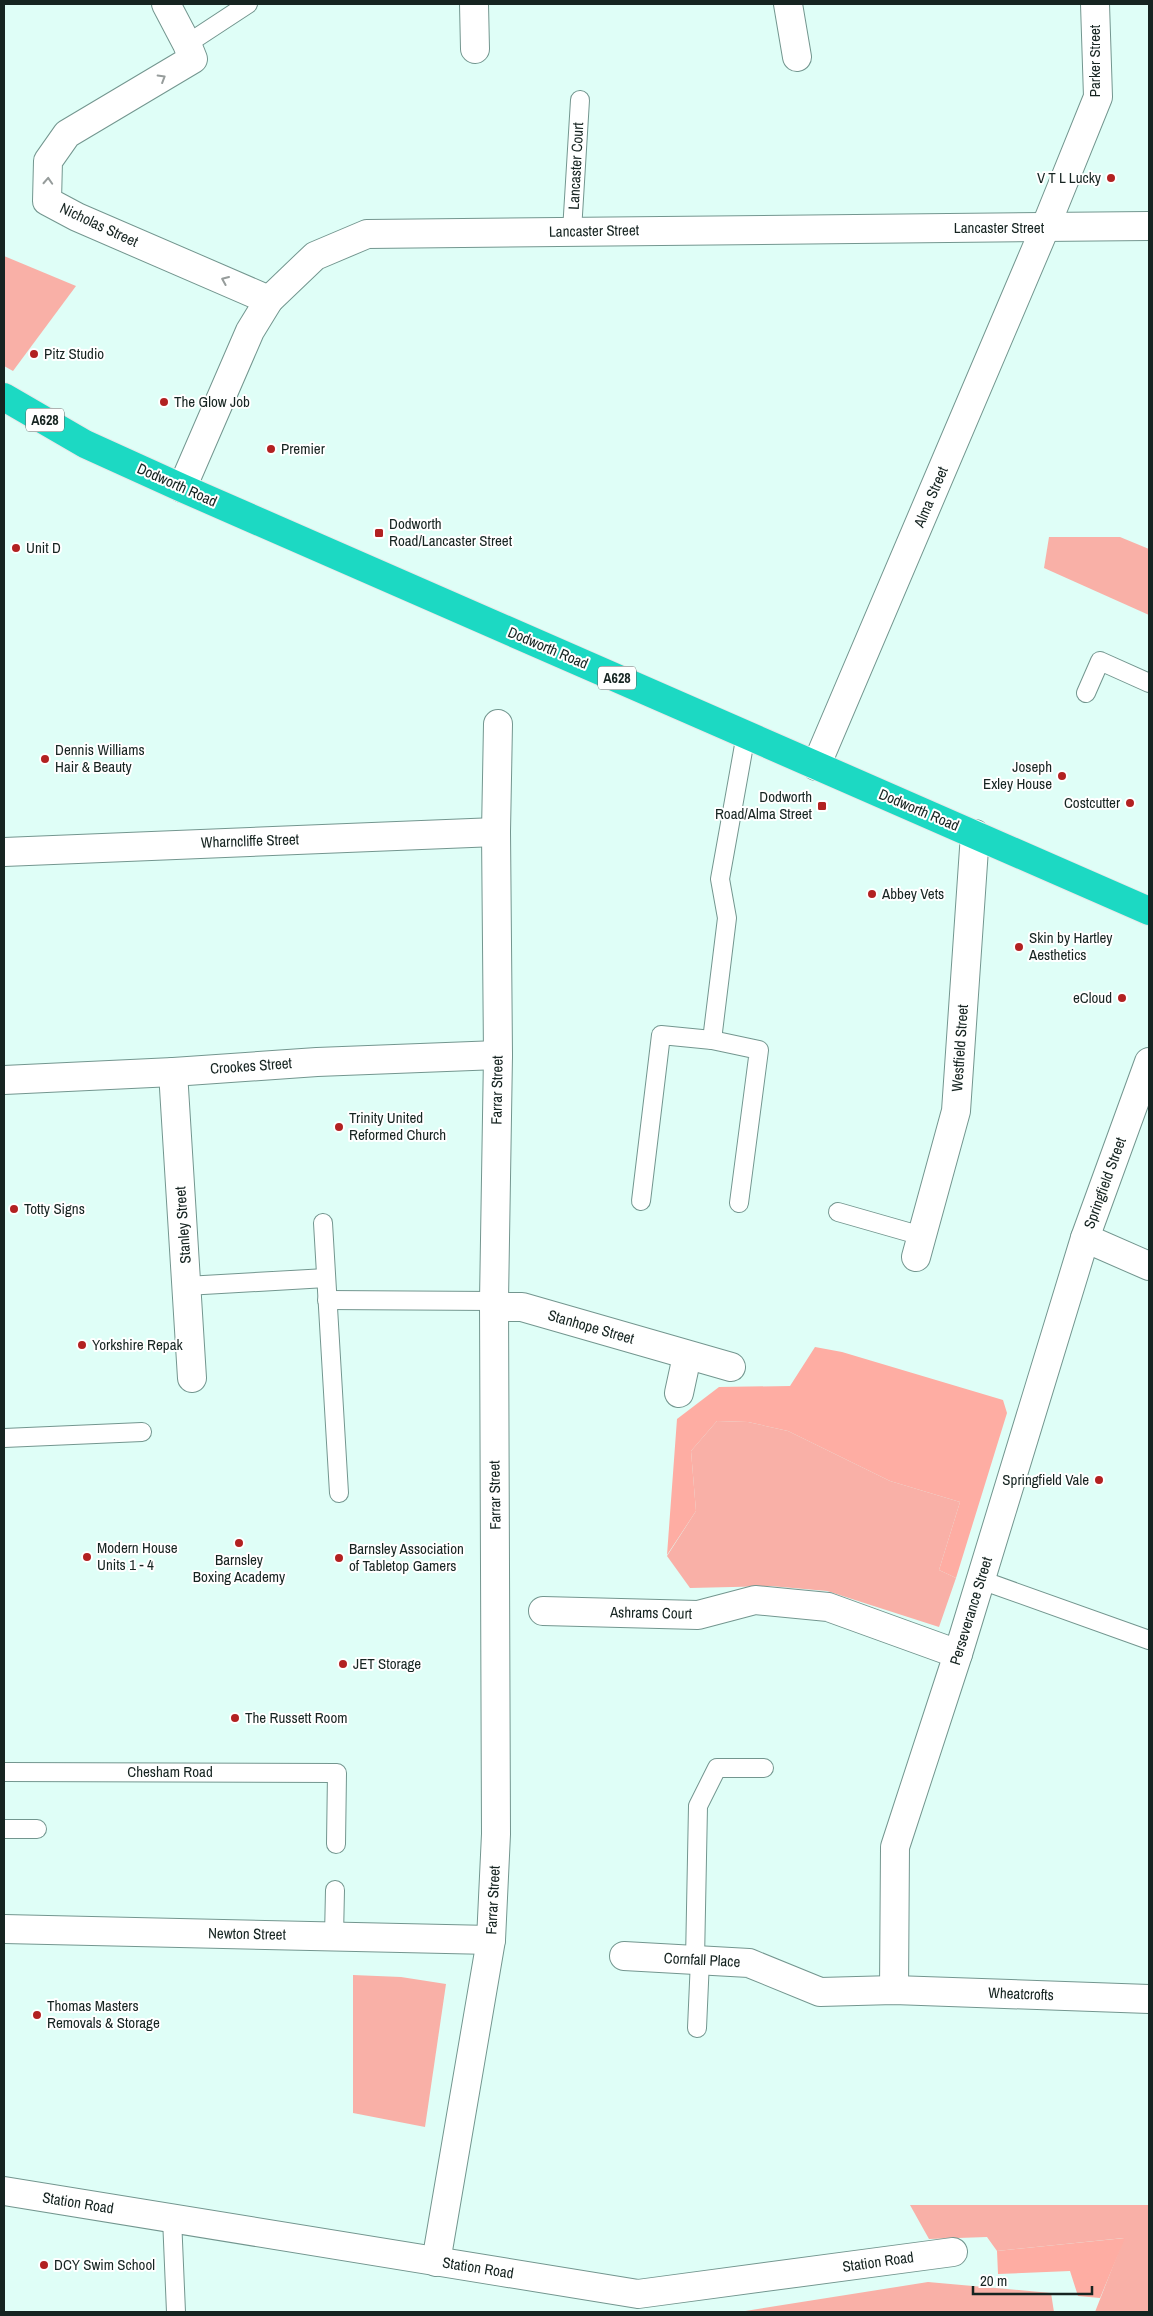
<svg xmlns="http://www.w3.org/2000/svg" width="1153" height="2316" viewBox="0 0 1153 2316" font-family="'Archivo Narrow',sans-serif">
	<rect width="100%" height="100%" fill="#dffef7"/>
	<g fill="#f9b0a7">
		<path d="M4,256L76,286L13,371L4,366Z"/>
		<path d="M1049,537H1120L1149,549V615L1044,568Z"/>
		<path d="M717,1421L748,1422L788,1431L890,1481L960,1502L939,1570L956,1578L939,1627L827,1591L770,1586L690,1588L667,1556L696,1511L691,1451Z"/>
		<path d="M353,1975L401,1977L446,1984L425,2127L353,2113Z"/>
		<path d="M910,2205H1149V2312H1095L1124,2238L997,2251L987,2237L929,2239Z"/>
		<path d="M928,2282L1051,2293L1054,2312H739Z"/>
	</g>
	<g fill="#feada3">
		<path d="M815,1347L842,1352L1003,1400L1007,1413L956,1578L939,1570L960,1502L890,1481L788,1431L748,1422L717,1421L691,1451L696,1511L667,1555L677,1419L719,1387L790,1386Z"/>
		<path d="M1125,2238L1100,2298L1078,2296L1070,2271L998,2274L997,2251Z"/>
	</g>
	<g fill="none" stroke-linecap="round" stroke-linejoin="round">
		<defs>
			<g id="lane">
				<path d="M187,44L248,4"/>
				<path d="M572,231L580,100"/>
				<path d="M1086,693L1100,661L1149,683"/>
				<path d="M641,1201L661,1035L712,1040"/>
				<path d="M739,1203L759,1050L712,1040L727,918L720,879L746,734"/>
				<path d="M838,1212L922,1236"/>
				<path d="M323,1223L339,1493"/>
				<path d="M186,1286L326,1278"/>
				<path d="M327,1300L494,1301"/>
				<path d="M4,1438L142,1432"/>
				<path d="M981,1580L1149,1640"/>
				<path d="M4,1772L337,1773L336,1844"/>
				<path d="M4,1829H37"/>
				<path d="M334,1936L335,1890"/>
				<path d="M695,1960L698,1806L717,1768H764"/>
				<path d="M697,2028L700,1960"/>
				<path d="M172,2218L176,2312"/>
			</g>
			<g id="street">
				<path d="M166,4L187,44L193,59L67,134L48,161L47,201L77,217L269,300"/>
				<path d="M474,4L475,49"/>
				<path d="M788,4L797,57"/>
				<path d="M182,488L250,331L269,300L315,256L367,234L1149,226"/>
				<path d="M816,766L1045,228L1098,97L1095,4"/>
				<path d="M4,852L496,832"/>
				<path d="M1149,1062L1085,1238L1149,1266"/>
				<path d="M173,1072L192,1378"/>
				<path d="M4,1080L173,1072L317,1062L498,1055"/>
				<path d="M916,1257L956,1111L975,834"/>
				<path d="M494,1307H522L731,1367"/>
				<path d="M679,1393L687,1356"/>
				<path d="M543,1611L698,1615L755,1600L828,1607L958,1654"/>
				<path d="M4,1929L491,1940"/>
				<path d="M624,1956L749,1963L820,1992L894,1990L1149,1999"/>
				<path d="M894,1990L895,1847L958,1654L1085,1238"/>
				<path d="M4,2191L638,2294L953,2252"/>
				<path d="M436,2262L491,1940L496,1834L494,1301L498,1055L496,832L498,724"/>
			</g>
			<path id="highway" d="M4,397L85,444L182,488L1149,911"/>
		</defs>
		<use href="#lane" stroke="#73968f" stroke-width="20"/>
		<use href="#street" stroke="#73968f" stroke-width="30"/>
		<use href="#highway" stroke="#e8e9e9" stroke-width="30"/>
		<use href="#lane" stroke="#fff" stroke-width="18"/>
		<use href="#street" stroke="#fff" stroke-width="28"/>
		<use href="#highway" stroke="#1cd9c3" stroke-width="28"/>
	</g>
	<defs><path id="oneway-chevron" d="M-2-3.5L2.5 0L-2 3.5" fill="none" stroke-width="1.6" stroke-linecap="round" stroke-linejoin="round" transform="scale(1.25)"/></defs>
	<g stroke="#969c9b">
		<use href="#oneway-chevron" transform="translate(162 78) rotate(-31)"/>
		<use href="#oneway-chevron" transform="translate(48 181) rotate(-87)"/>
		<use href="#oneway-chevron" transform="translate(225 280) rotate(-157)"/>
	</g>
	<g fill="#b22121" stroke="#fff" stroke-width="2">
		<circle cx="1111" cy="178" r="5"/>
		<circle cx="34" cy="354" r="5"/>
		<circle cx="164" cy="402" r="5"/>
		<circle cx="271" cy="449" r="5"/>
		<rect x="374" y="528" width="10" height="10" rx="2.5"/>
		<circle cx="16" cy="548" r="5"/>
		<circle cx="45" cy="759" r="5"/>
		<circle cx="1062" cy="776" r="5"/>
		<circle cx="1130" cy="803" r="5"/>
		<rect x="817" y="801" width="10" height="10" rx="2.5"/>
		<circle cx="872" cy="894" r="5"/>
		<circle cx="1019" cy="947" r="5"/>
		<circle cx="1122" cy="998" r="5"/>
		<circle cx="339" cy="1127" r="5"/>
		<circle cx="14" cy="1209" r="5"/>
		<circle cx="82" cy="1345" r="5"/>
		<circle cx="1099" cy="1480" r="5"/>
		<circle cx="239" cy="1543" r="5"/>
		<circle cx="87" cy="1557" r="5"/>
		<circle cx="339" cy="1558" r="5"/>
		<circle cx="343" cy="1664" r="5"/>
		<circle cx="235" cy="1718" r="5"/>
		<circle cx="37" cy="2015" r="5"/>
		<circle cx="44" cy="2265" r="5"/>
	</g>
	<g text-anchor="middle" stroke-width="4" stroke-linejoin="round" paint-order="stroke">
		<g fill="#fff" stroke="#5c6664" stroke-width="1">
			<rect x="26" y="408.5" width="38" height="23" rx="4"/>
			<rect x="598" y="666.5" width="38" height="23" rx="4"/>
		</g>
		<g font-size="14" font-weight="bold" fill="#162421">
			<text x="45" y="425">A628</text>
			<text x="617" y="683">A628</text>
		</g>
		<g font-size="15" fill="#162421" stroke="#fff">
			<text transform="translate(1095 61) rotate(-90)" y="5">Parker Street</text>
			<text transform="translate(576 166) rotate(-87)" y="5">Lancaster Court</text>
			<text transform="translate(99 225) rotate(25)" y="5">Nicholas Street</text>
			<text x="999" y="233">Lancaster Street</text>
			<text transform="translate(594 231) rotate(-1)" y="5">Lancaster Street</text>
			<text transform="translate(177 485) rotate(24)" y="5">Dodworth Road</text>
			<text transform="translate(931 497) rotate(-67)" y="5">Alma Street</text>
			<text transform="translate(548 648) rotate(23)" y="5">Dodworth Road</text>
			<text transform="translate(919 810) rotate(23)" y="5">Dodworth Road</text>
			<text transform="translate(250 841) rotate(-2)" y="5">Wharncliffe Street</text>
			<text transform="translate(960 1048) rotate(-86)" y="5">Westfield Street</text>
			<text transform="translate(251 1066) rotate(-4)" y="5">Crookes Street</text>
			<text transform="translate(497 1090) rotate(-89)" y="5">Farrar Street</text>
			<text transform="translate(1105 1183) rotate(-70)" y="5">Springfield Street</text>
			<text transform="translate(183 1225) rotate(-94)" y="5">Stanley Street</text>
			<text transform="translate(591 1327) rotate(16)" y="5">Stanhope Street</text>
			<text transform="translate(495 1495) rotate(-91)" y="5">Farrar Street</text>
			<text transform="translate(971 1611) rotate(-73)" y="5">Perseverance Street</text>
			<text transform="translate(651 1613) rotate(1)" y="5">Ashrams Court</text>
			<text x="170" y="1777">Chesham Road</text>
			<text transform="translate(493 1900) rotate(-87)" y="5">Farrar Street</text>
			<text transform="translate(247 1934) rotate(1)" y="5">Newton Street</text>
			<text transform="translate(702 1960) rotate(3)" y="5">Cornfall Place</text>
			<text transform="translate(1021 1994) rotate(2)" y="5">Wheatcrofts</text>
			<text transform="translate(78 2203) rotate(9)" y="5">Station Road</text>
			<text transform="translate(878 2262) rotate(-8)" y="5">Station Road</text>
			<text transform="translate(478 2268) rotate(9)" y="5">Station Road</text>
		</g>
		<g font-size="15" fill="#162421" stroke="#fff" text-anchor="start">
			<text x="1101" y="183" text-anchor="end">V T L Lucky</text>
			<text x="44" y="359">Pitz Studio</text>
			<text x="174" y="407">The Glow Job</text>
			<text x="281" y="454">Premier</text>
			<text x="389" y="529">Dodworth<tspan x="389" dy="17">Road/Lancaster Street</tspan></text>
			<text x="26" y="553">Unit D</text>
			<text x="55" y="755">Dennis Williams<tspan x="55" dy="17">Hair &amp; Beauty</tspan></text>
			<text x="1052" y="772" text-anchor="end">Joseph<tspan x="1052" dy="17">Exley House</tspan></text>
			<text x="812" y="802" text-anchor="end">Dodworth<tspan x="812" dy="17">Road/Alma Street</tspan></text>
			<text x="1120" y="808" text-anchor="end">Costcutter</text>
			<text x="882" y="899">Abbey Vets</text>
			<text x="1029" y="943">Skin by Hartley<tspan x="1029" dy="17">Aesthetics</tspan></text>
			<text x="1112" y="1003" text-anchor="end">eCloud</text>
			<text x="349" y="1123">Trinity United<tspan x="349" dy="17">Reformed Church</tspan></text>
			<text x="24" y="1214">Totty Signs</text>
			<text x="92" y="1350">Yorkshire Repak</text>
			<text x="1089" y="1485" text-anchor="end">Springfield Vale</text>
			<text x="97" y="1553">Modern House<tspan x="97" dy="17">Units 1 - 4</tspan></text>
			<text x="349" y="1554">Barnsley Association<tspan x="349" dy="17">of Tabletop Gamers</tspan></text>
			<text x="239" y="1565" text-anchor="middle">Barnsley<tspan x="239" dy="17">Boxing Academy</tspan></text>
			<text x="353" y="1669">JET Storage</text>
			<text x="245" y="1723">The Russett Room</text>
			<text x="47" y="2011">Thomas Masters<tspan x="47" dy="17">Removals &amp; Storage</tspan></text>
			<text x="54" y="2270">DCY Swim School</text>
		</g>
	</g>
	<rect width="1153" height="2316" fill="none" stroke="#162421" stroke-width="10"/>
	<path d="M973 2286v8h119v-8" fill="none" stroke="#162421" stroke-width="2.5"/>
	<text x="980" y="2286" font-size="15" fill="#162421" stroke="#ffffff" stroke-width="4" paint-order="stroke">20 m</text>
</svg>
